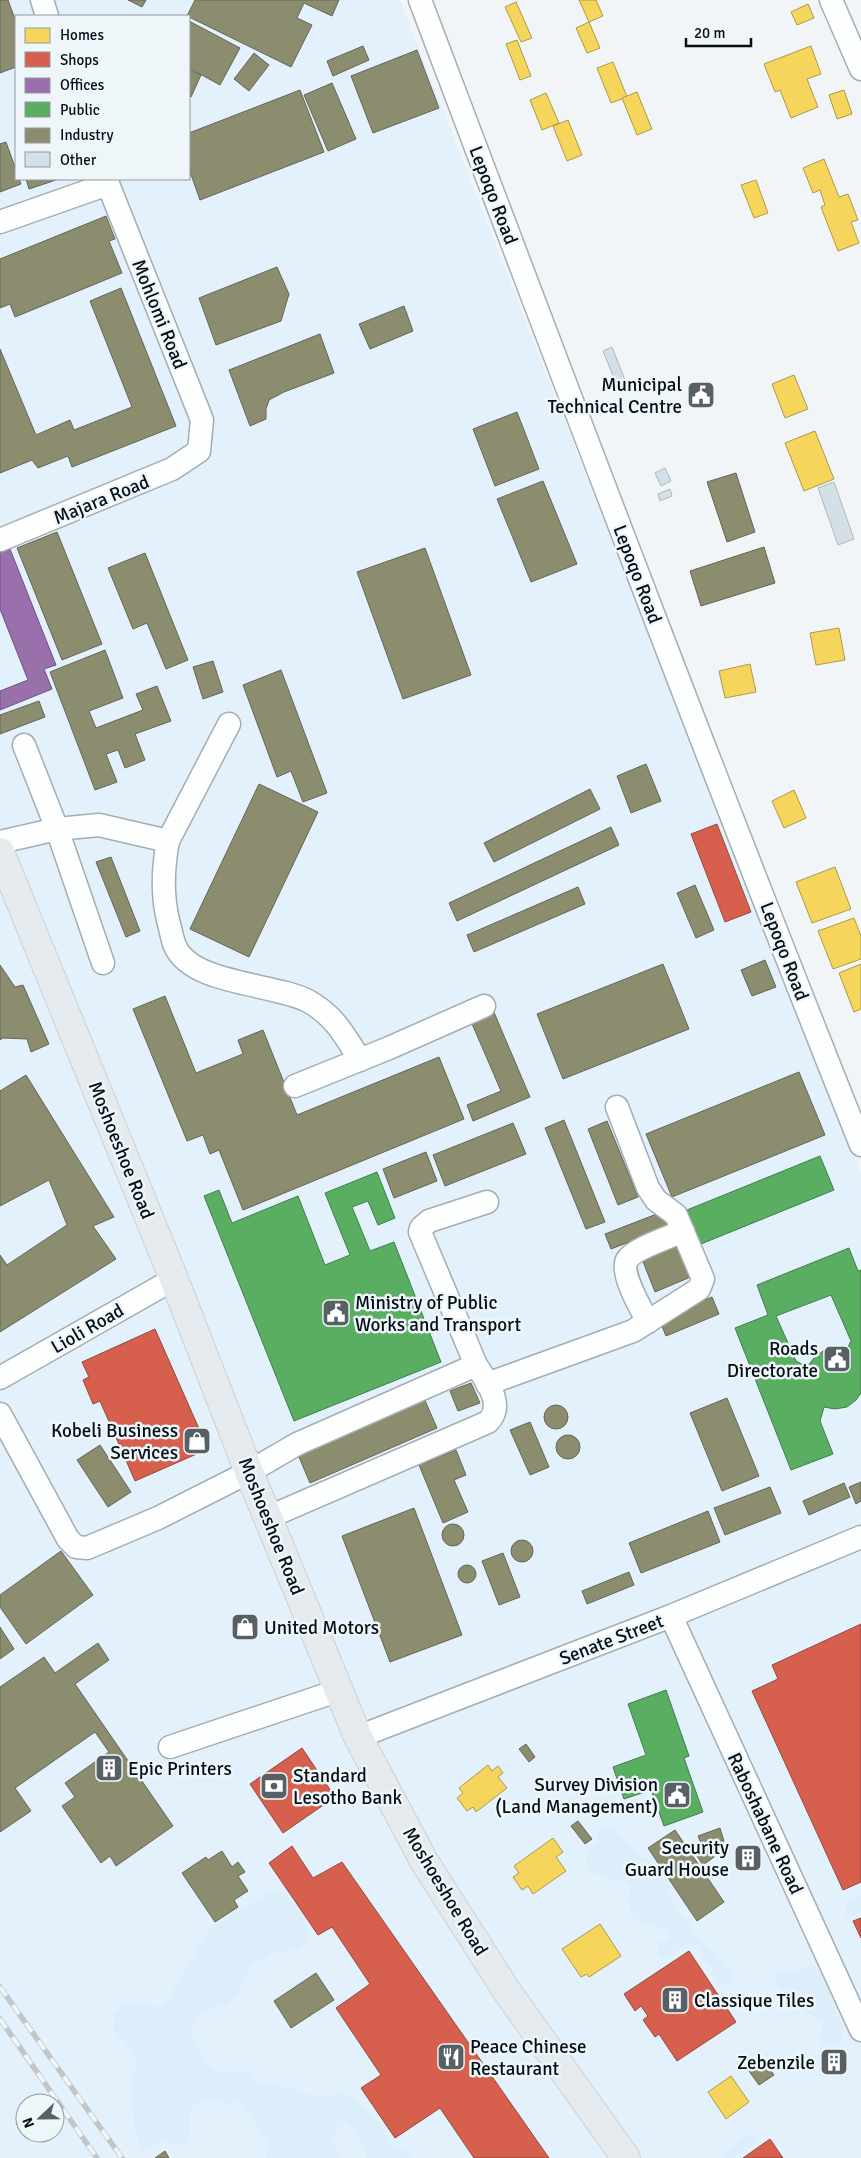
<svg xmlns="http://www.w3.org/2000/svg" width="861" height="2158" viewBox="0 0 861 2158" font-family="Signika,sans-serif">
	<rect width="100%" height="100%" fill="#f2f5f7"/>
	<path fill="#e2f1fb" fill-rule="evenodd" d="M0,0H400L743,877L861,1174V2158H0ZM16,16H189V179H16ZM25,2103H55V2133H25Z"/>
	<g fill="#dceef9">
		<path d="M606,1827L613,1830L640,1857L656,1864L672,1889L669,1893L672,1903L680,1915L689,1923L696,1935L726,1963L734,1981L732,1985L719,1983L713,1973L711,1964L704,1960L697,1945C685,1942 677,1949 669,1958L659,1956L658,1942L668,1940L672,1934L668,1929L641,1922L633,1917L628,1900L630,1888L622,1879L612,1881L607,1876H601L589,1871L585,1852L598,1840L599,1831Z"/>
		<path d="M275,1889C292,1896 304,1917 310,1934C299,1955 293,1949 272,1951L265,1959L250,1965L240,1990L228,2004L210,2008L201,2012L190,2029C197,2046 204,2070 225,2073C232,2074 241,2072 248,2071L257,2083C265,2085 273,2084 281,2086C306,2092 316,2102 343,2092C356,2099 367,2108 376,2119C386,2132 388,2149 407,2151L411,2158H367L356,2132L345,2122L330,2138L340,2158H266C266,2155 268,2150 268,2146C268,2137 248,2113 242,2102L239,2100L223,2104L213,2099L196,2104L190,2109L189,2139L183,2145L164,2141L142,2151C135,2139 131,2097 132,2082C132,2073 140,2066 136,2056C134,2050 119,2037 113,2030L114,2015L124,2002L156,2007L165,2003L190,1964L202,1939L210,1929Z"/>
		<path d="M861,1896V1911L854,1915L845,1916L848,1901Z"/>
		<path d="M811,1965L823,1974L836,2012L843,2024L844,2029L840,2043L823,2046L820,2037L826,2016L821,2020L814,2019L799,2003L774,1984L778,1974L805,1969Z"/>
		<path d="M747,2136L755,2137L757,2141L733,2158H720L724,2152Z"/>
	</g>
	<g fill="#f6d55c" stroke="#ad9a47">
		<path d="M579,0H596L603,16L589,22Z"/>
		<path d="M516,2L532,38L521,42L505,7Z"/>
		<path d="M808,4L814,18L797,25L791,12Z"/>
		<path d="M589,22L600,48L587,53L576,28Z"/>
		<path d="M517,40L531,76L520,80L506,44Z"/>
		<path d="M811,46L821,74L807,79L818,107L791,118L780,90L775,92L764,64Z"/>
		<path d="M613,62L627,97L611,103L597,68Z"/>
		<path d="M844,90L852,114L837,119L829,95Z"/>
		<path d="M637,92L652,129L637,135L622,98Z"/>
		<path d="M546,93L559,123L542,130L530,100Z"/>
		<path d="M568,120L582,155L567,161L553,126Z"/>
		<path d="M824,159L839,197L848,194L858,220L851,222L859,243L838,251L821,207L825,205L820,190L813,193L803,168Z"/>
		<path d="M756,180L768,213L754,218L741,185Z"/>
		<path d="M794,375L808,409L785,418L772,384Z"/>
		<path d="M815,431L834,479L804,491L785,443Z"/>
		<path d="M839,628L845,660L816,665L810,633Z"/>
		<path d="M750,664L756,692L725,698L719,671Z"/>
		<path d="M794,790L806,818L784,828L772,801Z"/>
		<path d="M835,867L851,909L812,923L796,882Z"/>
		<path d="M854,918L861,936V959L833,969L818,931Z"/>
		<path d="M861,964V1009L854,1012L839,973Z"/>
		<path d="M488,1765L492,1771L498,1766L503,1773L498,1777L507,1788L476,1812L473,1807L467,1811L457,1798L463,1793L459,1788Z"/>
		<path d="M553,1838L563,1852L556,1857L566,1871L533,1894L528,1886L522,1890L513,1877L519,1873L514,1866Z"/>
		<path d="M600,1924L621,1956L589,1977L587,1974L581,1977L562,1949Z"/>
		<path d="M731,2076L749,2102L726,2119L708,2092Z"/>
	</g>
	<g fill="#d6604d" stroke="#97483c">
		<path d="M717,824L751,912L725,922L691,834Z"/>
		<path d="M155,1329L208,1449L135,1481L100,1401L93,1404L83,1380L89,1377L82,1362Z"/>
		<path d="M861,1624V1882L843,1890L752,1691L778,1679L772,1665Z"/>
		<path d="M302,1748L335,1797L283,1833L250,1784Z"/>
		<path d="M292,1846L313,1878L342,1862L549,2158H474L440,2108L395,2138L361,2088L381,2075L336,2008L370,1984L332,1927L318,1935L269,1863Z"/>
		<path d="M861,1918V1938L853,1921Z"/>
		<path d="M689,1951L736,2022L677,2061L659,2034L655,2037L643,2020L648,2016L641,2006L635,2011L624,1994Z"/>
		<path d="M770,2139L783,2158H743Z"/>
	</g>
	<path fill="#9970ab" stroke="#6c537e" d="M8,544L56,665L44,669L52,689L0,710V691L28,680L0,609V547Z"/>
	<g fill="#5aae61" stroke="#407e4a" fill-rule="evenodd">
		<path d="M820,1156L834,1190L701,1244L687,1210Z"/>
		<path d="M377,1172L395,1218L378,1225L368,1201L352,1207L370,1251L394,1242L441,1362L294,1421L204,1196L219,1190L232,1223L298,1196L325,1265L350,1255L325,1193Z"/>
		<path d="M849,1248L858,1271L861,1270V1393L856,1400L847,1407L835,1409L824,1407L820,1421L833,1454L791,1470L735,1328L768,1315L757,1285ZM831,1295L851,1341L846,1351L835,1349L823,1351L814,1358L807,1367L796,1361L776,1316Z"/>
		<path d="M666,1690L689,1756L684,1758L703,1812L664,1826L651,1790L624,1799L613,1767L646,1755L628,1704Z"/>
	</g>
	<g fill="#8c8c6e" stroke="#636654">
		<path d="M0,0H8L16,22V67L0,73Z"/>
		<path d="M128,0H146L142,7Z"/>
		<path d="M195,0H339L332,16L304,3L297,18L312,25L291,67L187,16Z"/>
		<path d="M189,21L240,48L220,85L189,68Z"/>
		<path d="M363,46L369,60L333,76L327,61Z"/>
		<path d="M417,50L439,108L373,133L351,76Z"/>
		<path d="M254,53L269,65L249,91L234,79Z"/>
		<path d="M189,70L201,75L191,97L189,96Z"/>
		<path d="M332,83L356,139L328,151L304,95Z"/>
		<path d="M300,90L324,152L200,200L189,169V133Z"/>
		<path d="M6,142L16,170V179H19L21,184L0,192V144Z"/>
		<path d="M26,179H59L29,189Z"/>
		<path d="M106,216L115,239L109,241L122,273L15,317L10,304L0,308V259Z"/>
		<path d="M277,267L289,294L281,321L216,345L199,298Z"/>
		<path d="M121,288L176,426L72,467L68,456L38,468L32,460L0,473V349L36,435L70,420L74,430L132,407L90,301Z"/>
		<path d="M404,306L413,331L370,349L359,324Z"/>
		<path d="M320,334L334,373L284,392L269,400L266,409V419L250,426L229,370Z"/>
		<path d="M517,412L539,469L495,486L473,429Z"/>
		<path d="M736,473L755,532L727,542L707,482Z"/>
		<path d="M543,481L577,564L531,582L497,499Z"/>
		<path d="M57,532L102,644L62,660L17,548Z"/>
		<path d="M764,547L775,583L701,606L690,571Z"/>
		<path d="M425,548L471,675L403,699L357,572Z"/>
		<path d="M145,553L188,660L166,669L147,623L133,629L108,568Z"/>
		<path d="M105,650L123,698L89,711L96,728L143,710L136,694L157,686L171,721L135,734L145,760L125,768L118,750L106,754L117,782L95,790L50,672Z"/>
		<path d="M213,661L223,692L203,699L193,667Z"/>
		<path d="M281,670L327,793L303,802L291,771L277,777L243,685Z"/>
		<path d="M39,701L45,717L0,734V715Z"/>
		<path d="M646,764L661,801L631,813L617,776Z"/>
		<path d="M259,784L318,812L249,957L190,929Z"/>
		<path d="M590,789L600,809L494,862L484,843Z"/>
		<path d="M611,827L619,845L457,921L449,903Z"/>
		<path d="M111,857L140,931L126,937L96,862Z"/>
		<path d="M695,885L714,930L696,938L677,893Z"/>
		<path d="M578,887L585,904L474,952L467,935Z"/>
		<path d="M765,960L776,987L752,996L741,970Z"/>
		<path d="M663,964L689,1029L563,1079L537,1014Z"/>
		<path d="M0,965L15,987L23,985L49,1044L31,1052L27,1039L3,1038L0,1040Z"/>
		<path d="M165,996L196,1073L243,1054L238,1040L263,1030L297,1115L439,1057L464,1119L243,1210L219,1150L210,1154L203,1135L187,1141L133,1009Z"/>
		<path d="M493,1010L530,1097L473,1121L467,1105L501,1091L470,1019Z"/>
		<path d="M799,1072L825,1135L672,1197L646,1134Z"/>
		<path d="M26,1075L114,1217L93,1226L116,1259L0,1332V1255L7,1265L67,1225L49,1180L0,1206V1091Z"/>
		<path d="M564,1120L605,1222L586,1229L545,1128Z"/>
		<path d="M607,1121L638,1197L618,1205L588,1129Z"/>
		<path d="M513,1123L526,1154L445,1186L433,1155Z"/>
		<path d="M426,1152L437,1181L394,1198L383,1169Z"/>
		<path d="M667,1210L673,1225L611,1249L605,1234Z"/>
		<path d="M680,1243L693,1276L655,1292L642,1259Z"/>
		<path d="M712,1297L719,1314L666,1336L659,1319Z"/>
		<path d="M471,1383L480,1403L458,1411L450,1391Z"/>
		<path d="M423,1396L437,1428L310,1483L296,1450Z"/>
		<path d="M727,1398L759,1476L722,1491L690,1413Z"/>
		<circle cx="556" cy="1417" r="12"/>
		<path d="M530,1422L549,1467L530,1475L510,1430Z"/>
		<circle cx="568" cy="1447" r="12"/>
		<path d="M100,1445L131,1492L108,1507L77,1460Z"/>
		<path d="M456,1450L466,1475L454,1480L468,1512L443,1523L419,1465Z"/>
		<path d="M861,1482V1501L856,1504L849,1487Z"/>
		<path d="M844,1483L850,1497L809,1515L803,1501Z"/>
		<path d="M770,1487L781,1513L725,1535L714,1508Z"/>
		<path d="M414,1508L462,1635L390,1662L342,1536Z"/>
		<path d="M708,1511L720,1542L641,1573L629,1543Z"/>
		<circle cx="453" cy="1535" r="11"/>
		<circle cx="522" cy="1551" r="11"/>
		<path d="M61,1551L93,1595L26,1644L0,1607V1595Z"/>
		<path d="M503,1553L520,1597L499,1605L482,1561Z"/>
		<circle cx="467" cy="1574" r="9"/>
		<path d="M629,1572L634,1585L587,1604L582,1591Z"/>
		<path d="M0,1627L14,1649L0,1659Z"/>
		<path d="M98,1643L109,1660L75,1684L173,1826L116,1866L110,1856L101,1863L62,1806L75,1797L65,1783L109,1752L95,1732L15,1788L31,1811L0,1832V1687L44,1657L55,1673Z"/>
		<path d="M526,1744L535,1757L529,1762L519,1749Z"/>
		<path d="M578,1821L592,1839L585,1844L571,1826Z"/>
		<path d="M720,1828L724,1841L703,1848L698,1836Z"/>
		<path d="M675,1830L724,1902L697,1921L648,1848Z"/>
		<path d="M708,1848L714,1857L703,1865L697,1856Z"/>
		<path d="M754,1849L758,1860L743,1867L738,1856Z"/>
		<path d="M222,1851L232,1867L238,1862L245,1872L238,1876L248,1891L234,1900L238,1907L215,1922L182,1873L206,1857L208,1860Z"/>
		<path d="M316,1973L334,2000L291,2028L274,2001Z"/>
		<circle cx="834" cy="2062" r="8"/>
		<path d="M764,2061L774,2075L759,2085L749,2071Z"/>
		<path d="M165,2151L169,2158H155Z"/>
	</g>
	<g fill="#d4e0e7" stroke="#b0b7bc">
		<path d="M612,347L625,380L616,383L603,351Z"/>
		<path d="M665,468L671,481L661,486L655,473Z"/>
		<path d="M834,482L854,539L838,545L818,488Z"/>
		<path d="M670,489L672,496L660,501L658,494Z"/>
	</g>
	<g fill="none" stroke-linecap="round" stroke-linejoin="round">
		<defs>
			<g id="minor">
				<path d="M42,0L47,16"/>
				<path d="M420,0C565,383 709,765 861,1145"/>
				<path d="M831,0L861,69"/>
				<path d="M0,222L108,184"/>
				<path d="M0,540L172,469L199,451L202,420L106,179"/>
				<path d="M229,724L168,841C163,867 162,898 169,924C171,931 172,939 175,946C192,985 274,983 308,1001C334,1015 345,1036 360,1060"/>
				<path d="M24,745L57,829L103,963"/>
				<path d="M0,842L57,829L99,825L168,841"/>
				<path d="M295,1086L389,1048L484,1006"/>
				<path d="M648,1322C641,1309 620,1273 627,1260C633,1249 670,1237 683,1231"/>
				<path d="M0,1378L174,1279"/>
				<path d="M487,1384L633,1331L699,1289L703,1279L676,1215L656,1200L648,1188L617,1107"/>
				<path d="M0,1414L68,1539L76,1547L87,1548L158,1518L249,1472L297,1444L476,1365"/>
				<path d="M269,1517L488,1422C505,1405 487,1382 476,1365L420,1232L421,1228L429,1221L487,1202"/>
				<path d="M671,1616L861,2030"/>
				<path d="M358,1737L671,1616L861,1537"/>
				<path d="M170,1747L340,1690"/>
			</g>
			<path id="major" d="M0,852L174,1279L249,1472L358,1737L424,1861L508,1993L626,2158"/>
		</defs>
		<use href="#minor" stroke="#a6adb1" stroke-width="25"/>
		<use href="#major" stroke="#cdd0d2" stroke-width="30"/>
		<use href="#minor" stroke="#fdfefe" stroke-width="22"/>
		<use href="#major" stroke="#e4eaee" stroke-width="28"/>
		<defs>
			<g id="rail">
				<path d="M0,1987L122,2158"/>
				<path d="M0,2019L97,2158"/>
			</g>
		</defs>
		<use href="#rail" stroke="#c3c5c6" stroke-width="5.5"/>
		<use href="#rail" stroke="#eff6fa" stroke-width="4" stroke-dasharray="11" stroke-linecap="butt"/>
	</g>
	<defs>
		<symbol id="civic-square" viewBox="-11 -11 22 22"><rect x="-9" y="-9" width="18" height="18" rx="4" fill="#576065" stroke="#eff6fa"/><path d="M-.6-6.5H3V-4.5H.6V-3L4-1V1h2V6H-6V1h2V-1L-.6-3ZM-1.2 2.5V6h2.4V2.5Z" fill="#fff"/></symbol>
		<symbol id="shop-square" viewBox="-11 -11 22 22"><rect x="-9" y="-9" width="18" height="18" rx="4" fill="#576065" stroke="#eff6fa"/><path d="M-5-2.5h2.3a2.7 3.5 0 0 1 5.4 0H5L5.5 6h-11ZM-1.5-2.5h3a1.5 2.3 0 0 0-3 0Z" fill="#fff"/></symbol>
		<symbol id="building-square" viewBox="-11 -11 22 22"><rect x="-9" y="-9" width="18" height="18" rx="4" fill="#576065" stroke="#eff6fa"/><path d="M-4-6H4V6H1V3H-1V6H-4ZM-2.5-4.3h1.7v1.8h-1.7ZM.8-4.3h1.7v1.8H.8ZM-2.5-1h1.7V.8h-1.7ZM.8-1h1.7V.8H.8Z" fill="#fff"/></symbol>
		<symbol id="bank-square" viewBox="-11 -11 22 22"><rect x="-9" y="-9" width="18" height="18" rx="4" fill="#576065" stroke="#eff6fa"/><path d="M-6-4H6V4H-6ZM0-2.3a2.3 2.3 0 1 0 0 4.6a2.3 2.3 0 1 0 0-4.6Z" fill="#fff"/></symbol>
		<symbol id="restaurant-square" viewBox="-11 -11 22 22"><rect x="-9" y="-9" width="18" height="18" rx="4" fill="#576065" stroke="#eff6fa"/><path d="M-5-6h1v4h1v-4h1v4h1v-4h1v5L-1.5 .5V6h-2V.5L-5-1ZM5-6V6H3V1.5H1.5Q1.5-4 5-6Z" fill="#fff"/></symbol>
	</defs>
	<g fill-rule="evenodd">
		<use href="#civic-square" x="685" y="379" width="32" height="32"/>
		<use href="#civic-square" x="320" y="1297" width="32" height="32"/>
		<use href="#civic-square" x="821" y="1343" width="32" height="32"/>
		<use href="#shop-square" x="181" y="1425" width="32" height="32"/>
		<use href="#shop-square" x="229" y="1611" width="32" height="32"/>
		<use href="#building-square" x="93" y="1752" width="32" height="32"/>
		<use href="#bank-square" x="258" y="1770" width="32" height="32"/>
		<use href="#civic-square" x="661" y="1779" width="32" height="32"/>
		<use href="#building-square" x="732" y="1842" width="32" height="32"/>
		<use href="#building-square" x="659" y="1984" width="32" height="32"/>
		<use href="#restaurant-square" x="435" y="2041" width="32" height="32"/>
		<use href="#building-square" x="818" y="2046" width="32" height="32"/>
	</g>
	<g text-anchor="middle" stroke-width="5" stroke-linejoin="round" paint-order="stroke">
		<g font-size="19" fill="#040f16" stroke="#eff6fa">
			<text transform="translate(494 195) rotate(69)" y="7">Lepoqo Road</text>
			<text transform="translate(160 314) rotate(68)" y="7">Mohlomi Road</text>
			<text transform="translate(101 499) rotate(-22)" y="7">Majara Road</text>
			<text transform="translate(638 574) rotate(69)" y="7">Lepoqo Road</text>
			<text transform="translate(785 951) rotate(69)" y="7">Lepoqo Road</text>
			<text transform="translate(122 1150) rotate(68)" y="7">Moshoeshoe Road</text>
			<text transform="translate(87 1328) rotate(-30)" y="7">Lioli Road</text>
			<text transform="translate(272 1526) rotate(68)" y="7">Moshoeshoe Road</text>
			<text transform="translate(611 1639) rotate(-21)" y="7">Senate Street</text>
			<text transform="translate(766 1823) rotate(65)" y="7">Raboshabane Road</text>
			<text transform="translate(446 1891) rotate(59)" y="7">Moshoeshoe Road</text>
		</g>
		<g font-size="19" fill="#040f16" stroke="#eff6fa" text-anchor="end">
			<text x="682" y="391">Municipal<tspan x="682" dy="22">Technical Centre</tspan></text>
			<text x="355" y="1309" text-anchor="start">Ministry of Public<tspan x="355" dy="22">Works and Transport</tspan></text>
			<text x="818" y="1355">Roads<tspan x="818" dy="22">Directorate</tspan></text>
			<text x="178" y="1437">Kobeli Business<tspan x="178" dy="22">Services</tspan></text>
			<text x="264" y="1634" text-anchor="start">United Motors</text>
			<text x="128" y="1775" text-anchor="start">Epic Printers</text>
			<text x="293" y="1782" text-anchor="start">Standard<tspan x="293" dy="22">Lesotho Bank</tspan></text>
			<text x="658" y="1791">Survey Division<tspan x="658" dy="22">(Land Management)</tspan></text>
			<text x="729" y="1854">Security<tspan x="729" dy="22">Guard House</tspan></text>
			<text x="694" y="2007" text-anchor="start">Classique Tiles</text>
			<text x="470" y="2053" text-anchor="start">Peace Chinese<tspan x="470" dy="22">Restaurant</tspan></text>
			<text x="815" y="2069">Zebenzile</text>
		</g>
	</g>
	<rect x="15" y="15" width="175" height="165" fill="#eff6fa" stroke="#919a9f"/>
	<rect x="25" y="28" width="25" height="15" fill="#f6d55c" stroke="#919a9f"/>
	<text x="60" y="40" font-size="15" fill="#040f16">Homes</text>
	<rect x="25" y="52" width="25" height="15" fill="#d6604d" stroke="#919a9f"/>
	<text x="60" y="65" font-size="15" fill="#040f16">Shops</text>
	<rect x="25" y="78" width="25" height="15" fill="#9970ab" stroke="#919a9f"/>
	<text x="60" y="90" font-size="15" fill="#040f16">Offices</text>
	<rect x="25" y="102" width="25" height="15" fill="#5aae61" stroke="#919a9f"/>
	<text x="60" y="115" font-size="15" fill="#040f16">Public</text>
	<rect x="25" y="128" width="25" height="15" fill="#8c8c6e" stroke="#919a9f"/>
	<text x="60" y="140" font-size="15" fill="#040f16">Industry</text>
	<rect x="25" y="152" width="25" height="15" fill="#d4e0e7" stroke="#919a9f"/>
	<text x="60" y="165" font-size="15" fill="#040f16">Other</text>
	<g transform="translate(40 2118) rotate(248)"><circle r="24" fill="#eff6fa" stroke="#919a9f"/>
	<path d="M0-4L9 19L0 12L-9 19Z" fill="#576065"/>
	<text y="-8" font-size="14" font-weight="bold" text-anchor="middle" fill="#040f16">N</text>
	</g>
	<path d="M686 38v8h65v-8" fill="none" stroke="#040f16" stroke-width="2.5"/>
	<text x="694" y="38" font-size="15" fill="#040f16" stroke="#eff6fa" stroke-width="4" paint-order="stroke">20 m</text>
</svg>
